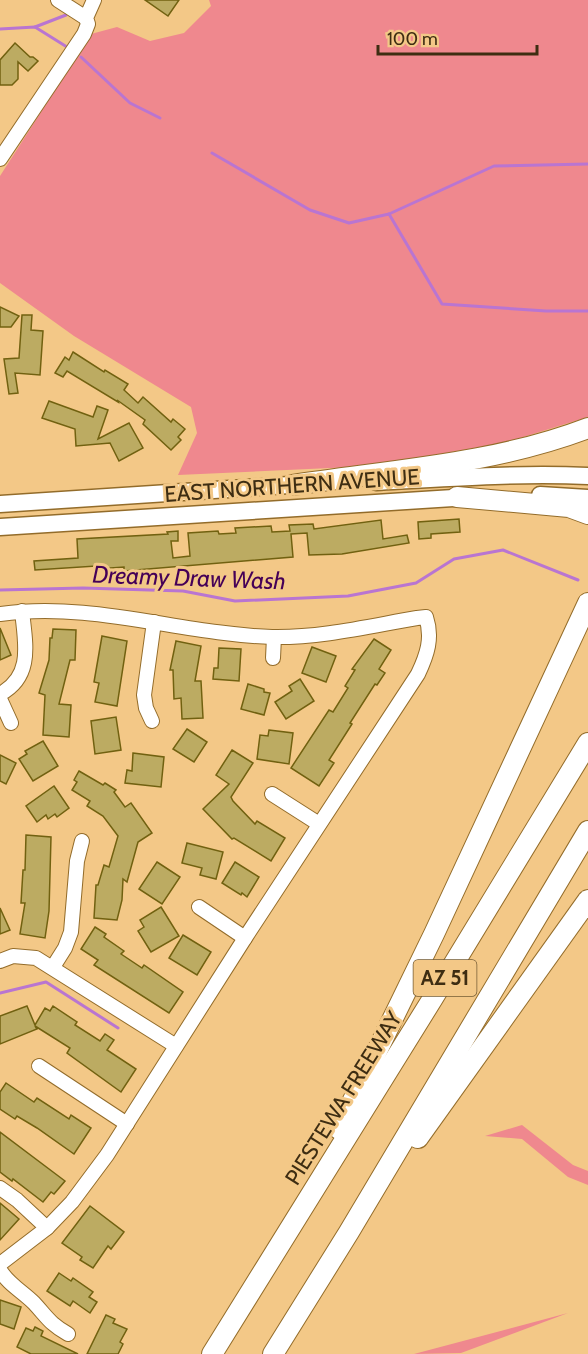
<svg xmlns="http://www.w3.org/2000/svg" width="588" height="1354" viewBox="0 0 588 1354" font-family="Cabin,sans-serif">
	<rect width="100%" height="100%" fill="#f3c887"/>
	<g fill="#ef888e">
		<path d="M209,0H588V417L507,442L374,466L178,475L197,433L191,407L74,336L0,283V176L91,34L117,27L150,41L184,33L211,6Z"/>
		<path d="M522,1125L573,1165L588,1171V1185L568,1177L522,1139L485,1136Z"/>
		<path d="M568,1313L461,1353L414,1354Z"/>
	</g>
	<g fill="none" stroke-linecap="round" stroke-linejoin="round">
		<g stroke="#b975d1" stroke-width="3">
			<path d="M35,27L66,15"/>
			<path d="M0,29L35,27L67,47"/>
			<path d="M81,57L130,103L160,118"/>
			<path d="M212,153L310,210L349,223L389,214L494,166L588,164"/>
			<path d="M389,214L442,304L546,311H588"/>
			<path d="M0,590L83,588L183,591L235,601L348,596L416,583L454,559L503,550L578,580"/>
			<path d="M0,993L46,982L118,1028"/>
		</g>
	</g>
	<g fill="#bcab62" stroke="#716110" stroke-width="1.5">
		<path d="M145,0H179L168,16Z"/>
		<path d="M15,43L30,57H33L38,61L28,71L18,62V79L12,85H0V60Z"/>
		<path d="M0,307L19,316L11,327H0Z"/>
		<path d="M22,315H32L31,330L43,331L40,375L15,373L18,393L9,394L4,359L19,358Z"/>
		<path d="M73,352L104,372L105,370L128,384L124,390L138,403L143,397L171,422L173,419L185,429L178,437L181,440L171,450L143,424L145,420L117,400L118,402L67,371L63,377L55,373L65,357L69,360Z"/>
		<path d="M49,401L93,417L97,406L108,410L98,439L129,423L143,448L119,461L110,443L76,446L75,429L42,418Z"/>
		<path d="M459,519L460,532L431,534V538L419,539L418,522Z"/>
		<path d="M381,520L383,539L407,535L409,543L342,554L309,555L307,533L291,534L293,557L124,571V567L96,569V566L35,570L34,561L78,558L77,539L168,534L167,532L178,531V541H171L173,558L190,556L188,533L218,531L219,534L236,533L235,528L271,526L272,532L290,531L289,525L313,524L314,529Z"/>
		<path d="M0,628L11,655L0,660Z"/>
		<path d="M53,629L76,630L75,660H70L59,704L71,705L69,737L43,735L45,695L39,693L49,660L50,638H52Z"/>
		<path d="M102,636L127,641L117,706L95,702L99,683L94,682Z"/>
		<path d="M374,639L391,650L379,669L385,673L377,685L375,684L350,723L352,724L329,760L334,763L319,786L291,768L329,710L333,712L348,688L345,686L355,670L352,669Z"/>
		<path d="M176,641L201,646L195,681H201L203,718L182,719L181,698L174,699L173,670H170Z"/>
		<path d="M312,647L336,656L326,682L302,673Z"/>
		<path d="M219,648L241,649L239,681L213,679L214,668H218Z"/>
		<path d="M300,679L314,701L286,719L275,702L292,691L289,686Z"/>
		<path d="M248,684L264,689V692L270,693L264,715L241,709Z"/>
		<path d="M116,717L121,750L95,754L91,721Z"/>
		<path d="M187,729L207,742L194,762L173,749Z"/>
		<path d="M269,730L293,733L289,764L257,759L260,735L268,736Z"/>
		<path d="M43,741L58,766L33,781L19,759L27,754L25,751Z"/>
		<path d="M232,750L253,763L231,797L233,801L255,824L257,821L285,838L271,861L234,838L232,839L203,809L229,784L216,775Z"/>
		<path d="M133,753L164,757L161,787L125,783L127,770L132,771Z"/>
		<path d="M0,755L16,763L6,784L0,781Z"/>
		<path d="M79,771L103,785L105,783L116,790L114,792L125,807L131,803L152,833L138,842L127,882L123,879L122,900L117,920L94,918L96,885H98L104,865L109,867L118,836L103,816L87,806L90,801L72,790L77,782L74,780Z"/>
		<path d="M54,786L69,808L57,817L55,814L48,819L46,815L37,822L26,806Z"/>
		<path d="M26,835L51,837L49,911L45,938L20,934L25,903H21L23,870H25Z"/>
		<path d="M187,843L223,852L216,879L200,875L202,868L182,863Z"/>
		<path d="M157,862L180,877L162,904L139,889Z"/>
		<path d="M235,862L259,877L247,897L242,893L241,895L222,883Z"/>
		<path d="M161,907L179,936L151,952L138,931L144,927L140,920Z"/>
		<path d="M0,908L10,930L0,934Z"/>
		<path d="M95,927L106,934L104,937L124,951L121,954L142,968L144,965L183,992L169,1013L94,965L98,960L81,949Z"/>
		<path d="M183,935L211,952L197,975L169,958Z"/>
		<path d="M27,1006L35,1025L45,1008L50,1011L53,1006L77,1022L75,1025L100,1041L105,1034L114,1040L107,1050L136,1069L121,1092L67,1053L70,1048L35,1026L37,1029L0,1044V1016Z"/>
		<path d="M6,1083L34,1102L37,1098L69,1119L71,1115L91,1128L74,1154L37,1128L17,1116L15,1119L0,1109V1092Z"/>
		<path d="M0,1132L65,1181L54,1194L51,1192L43,1202L13,1179L12,1181L0,1172Z"/>
		<path d="M0,1203L19,1219L0,1240Z"/>
		<path d="M90,1206L124,1232L111,1249L108,1246L93,1268L80,1260L82,1257L62,1243Z"/>
		<path d="M59,1273L71,1281L73,1278L93,1292L89,1297L97,1302L90,1313L73,1301L70,1306L47,1291Z"/>
		<path d="M0,1300L21,1307L14,1329L0,1324Z"/>
		<path d="M106,1315L115,1319L113,1323L127,1329L120,1342L123,1344L118,1354H87Z"/>
		<path d="M35,1327L43,1331L41,1336L78,1354H31L17,1347L26,1328L33,1331Z"/>
	</g>
	<g fill="none" stroke-linecap="round" stroke-linejoin="round">
		<defs>
			<g id="minor">
				<path d="M58,0L86,18"/>
				<path d="M0,159L84,34L88,24L86,18L94,0"/>
				<path d="M0,614C92,601 181,634 272,637C321,638 370,626 417,618L426,617C433,638 427,655 418,674L245,938L107,1155L72,1202L47,1228L0,1264"/>
				<path d="M273,658L274,637"/>
				<path d="M0,694C34,676 25,642 22,611"/>
				<path d="M0,699L11,723"/>
				<path d="M152,721L146,708L144,695L154,622"/>
				<path d="M272,794L319,824"/>
				<path d="M199,907L245,938"/>
				<path d="M0,961L13,956L36,958L176,1046"/>
				<path d="M53,967L65,948L71,932L77,861L82,841"/>
				<path d="M39,1066L127,1124"/>
				<path d="M0,1188L17,1200L47,1228"/>
				<path d="M0,1270C8,1284 22,1291 34,1303C47,1317 50,1324 68,1334"/>
			</g>
			<g id="major">
				<path d="M376,482C447,478 517,473 588,476"/>
				<path d="M540,495L588,498"/>
				<path d="M0,504L305,484"/>
				<path d="M0,527L469,497"/>
			</g>
			<g id="highway">
				<path d="M293,485C392,470 494,464 588,428"/>
				<path d="M457,497L569,507L588,514"/>
				<path d="M339,1129L434,934L588,603"/>
				<path d="M418,1138L588,900"/>
				<path d="M212,1354L433,998L588,743"/>
				<path d="M273,1354L349,1232L588,831"/>
			</g>
		</defs>
		<use href="#minor" stroke="#936c2a" stroke-width="16"/>
		<use href="#major" stroke="#936c2a" stroke-width="19"/>
		<use href="#highway" stroke="#936c2a" stroke-width="22"/>
		<use href="#minor" stroke="#fff" stroke-width="14"/>
		<use href="#major" stroke="#fff" stroke-width="16"/>
		<use href="#highway" stroke="#fff" stroke-width="20"/>
	</g>
	<g text-anchor="middle" stroke-width="6" stroke-linejoin="round" paint-order="stroke">
		<rect fill="#f3c887" stroke="#745c35" stroke-width="1.5" x="413.5" y="960" width="63" height="36" rx="4.5"/>
		<g font-size="21" font-weight="bold" fill="#3e2d12">
			<text x="445" y="985">AZ 51</text>
		</g>
		<g font-size="22" fill="#3e2d12" stroke="#f3c887">
			<text transform="translate(292 485) rotate(-4)" y="8">EAST NORTHERN AVENUE</text>
			<text transform="translate(343 1098) rotate(-58)" y="8">PIESTEWA FREEWAY</text>
		</g>
		<g font-size="24" font-style="italic" fill="#450057" stroke="#f3c887">
			<text transform="translate(189 578) rotate(2)" y="8">Dreamy Draw Wash</text>
		</g>
	</g>
	<path d="M378 45v9h159v-9" fill="none" stroke="#3e2d12" stroke-width="3"/>
	<text x="387" y="45" font-size="18" fill="#3e2d12" stroke="#f3c887" stroke-width="4.5" paint-order="stroke">100 m</text>
</svg>
